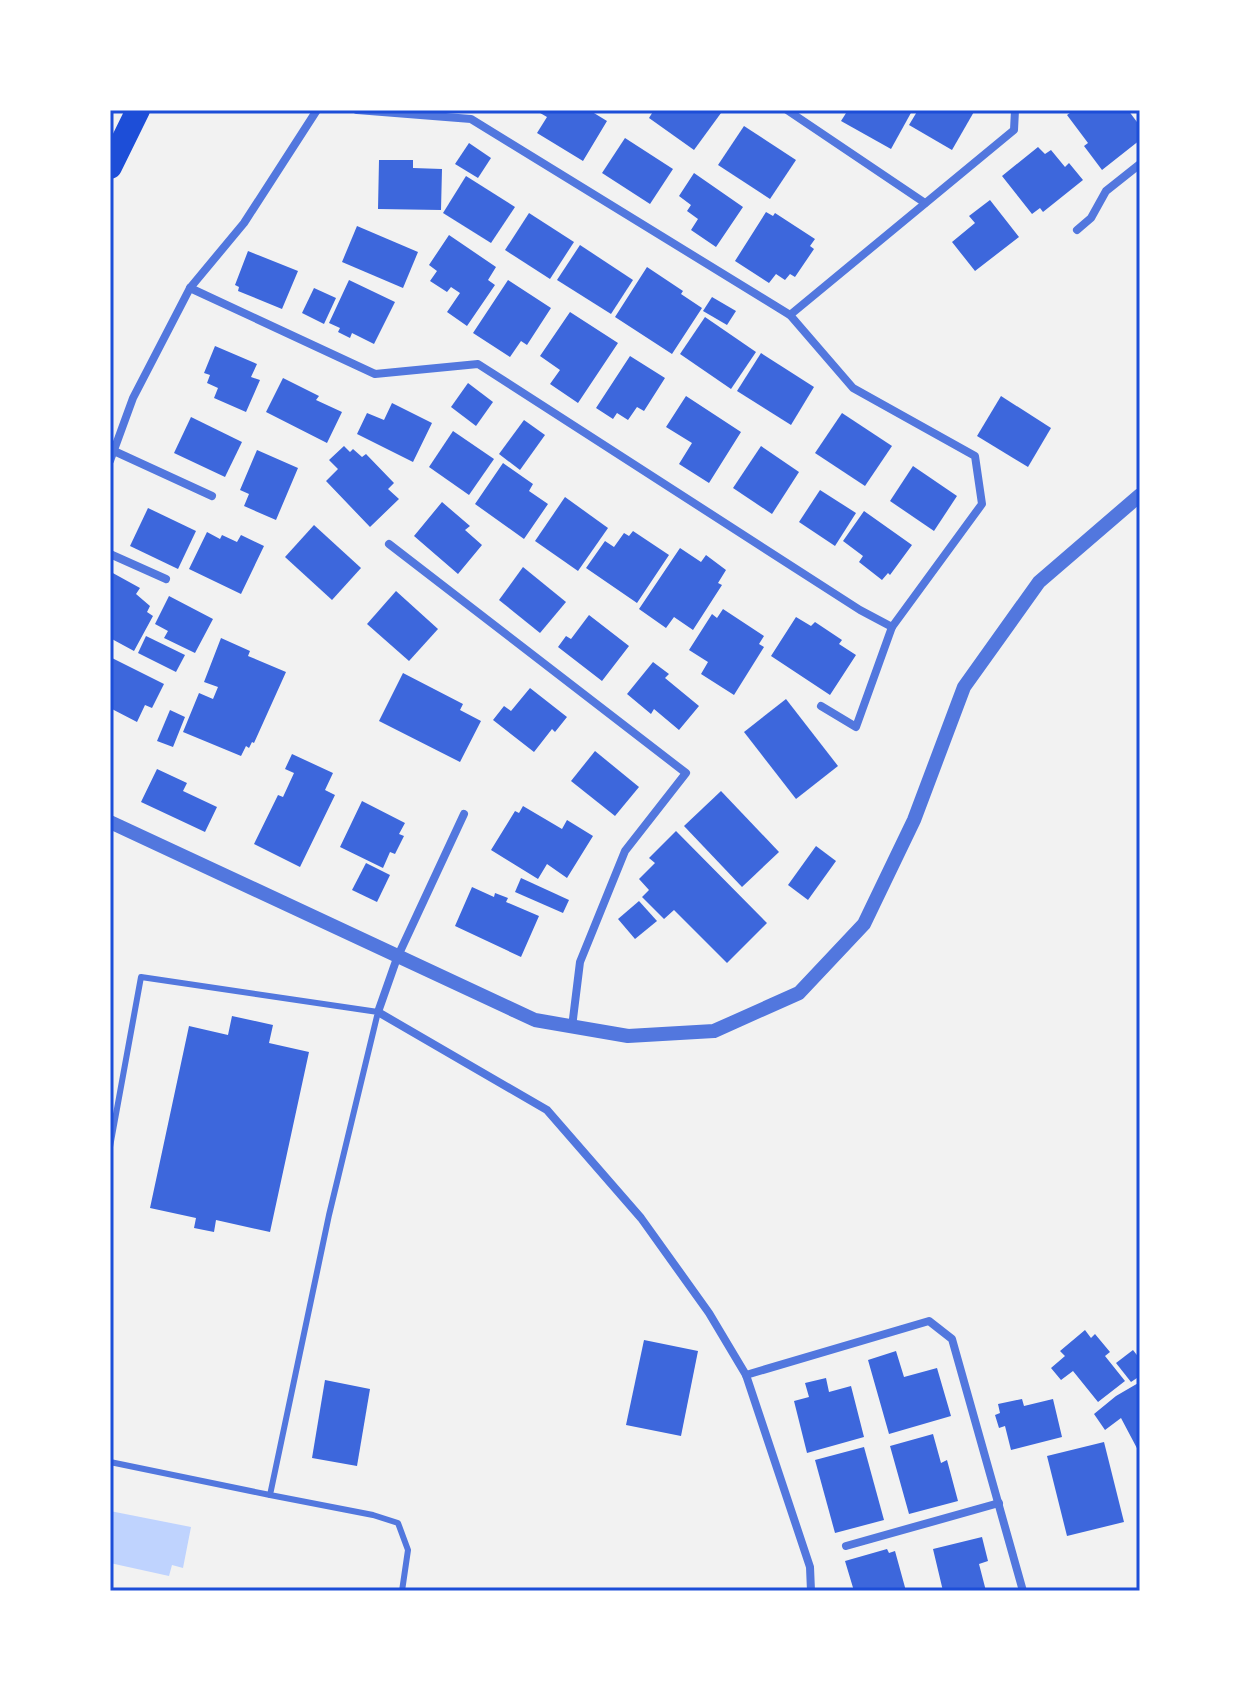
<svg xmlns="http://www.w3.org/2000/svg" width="1250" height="1701" viewBox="0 0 1250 1701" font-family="'DejaVu Sans',sans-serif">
	<rect width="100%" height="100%" fill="#f2f2f2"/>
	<path fill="#bfd3fe" d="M110,1511L191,1527L183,1568L172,1565L169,1576L110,1563Z"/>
	<g fill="#3d67dc">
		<path d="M535,110H589L607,121L583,161L537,133L547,117Z"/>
		<path d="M654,110H717L721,113L694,150L649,118Z"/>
		<path d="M848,110H910L912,111L891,149L841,121Z"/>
		<path d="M918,110H975L952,150L909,125Z"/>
		<path d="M1074,110H1128L1140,126V140L1102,170L1084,146L1088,143L1067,115Z"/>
		<path d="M744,126L796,160L770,199L718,165Z"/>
		<path d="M625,138L673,169L650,204L602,173Z"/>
		<path d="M469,143L491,158L478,178L455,164Z"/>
		<path d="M1038,147L1045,154L1051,150L1065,167L1069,163L1083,180L1043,212L1040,208L1032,214L1002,176Z"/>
		<path d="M379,160H413V168L442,169L441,210L378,209Z"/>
		<path d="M694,173L743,207L716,247L691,230L698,219L687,211L691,205L679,196Z"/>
		<path d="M466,176L515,207L491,243L443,213Z"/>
		<path d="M990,200L1019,237L975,271L952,242L975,223L969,216Z"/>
		<path d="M766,212L773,216L775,213L815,239L810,246L814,249L795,277L790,274L785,280L776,274L769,283L735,261Z"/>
		<path d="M529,213L574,242L550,279L505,250Z"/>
		<path d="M357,226L418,252L403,288L342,262Z"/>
		<path d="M449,235L496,267L488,280L495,285L467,326L447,312L460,293L451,287L447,292L430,281L437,271L429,265Z"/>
		<path d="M580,245L633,280L611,314L557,280Z"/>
		<path d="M248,251L298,271L282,309L238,291L239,287L235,285Z"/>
		<path d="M647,267L683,291L681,294L702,308L672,354L615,317Z"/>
		<path d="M349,280L395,302L374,344L352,333L350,338L338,332L340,328L329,323Z"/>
		<path d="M508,280L551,308L527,345L521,341L510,357L473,333Z"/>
		<path d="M314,288L336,298L324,324L302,313Z"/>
		<path d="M712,297L736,311L727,325L703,311Z"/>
		<path d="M570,312L618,343L578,403L550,384L560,370L540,356Z"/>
		<path d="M705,317L756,352L731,389L680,354Z"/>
		<path d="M215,346L257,364L251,377L260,380L246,412L214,398L218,388L207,383L210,375L204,373Z"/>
		<path d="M761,353L814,387L791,425L737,391Z"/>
		<path d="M630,356L665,378L644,411L637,407L628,420L617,413L613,419L596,408Z"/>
		<path d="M283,378L319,396L316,400L342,412L327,443L266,412Z"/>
		<path d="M468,383L493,402L476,426L451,407Z"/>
		<path d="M686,396L741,432L709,483L679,464L692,443L666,427Z"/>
		<path d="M1001,396L1051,428L1028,467L977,436Z"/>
		<path d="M392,403L432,423L413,462L357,434L367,413L384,420Z"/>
		<path d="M842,413L892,446L865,486L815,453Z"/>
		<path d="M191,417L242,442L225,477L174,453Z"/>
		<path d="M524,420L545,435L520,470L499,454Z"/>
		<path d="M453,431L494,459L469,495L429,467Z"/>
		<path d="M344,446L350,452L353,449L362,457L366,454L394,483L388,489L399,499L370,527L326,481L338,469L329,460Z"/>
		<path d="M761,446L799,472L772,514L733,488Z"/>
		<path d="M257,450L298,468L276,520L244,506L249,494L240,490Z"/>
		<path d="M503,463L533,484L529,491L548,504L524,539L475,504Z"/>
		<path d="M913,466L957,496L934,531L890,501Z"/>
		<path d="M820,490L856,513L835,546L799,522Z"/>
		<path d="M565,497L608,528L578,571L535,541Z"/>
		<path d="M442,502L470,526L465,530L482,545L458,574L414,536Z"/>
		<path d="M148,508L196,531L178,569L130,546Z"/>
		<path d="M864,511L912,545L890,575L888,573L882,580L859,562L863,556L843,541Z"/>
		<path d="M314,525L361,568L332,600L285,557Z"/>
		<path d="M633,531L669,555L637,603L586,568L605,541L614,547L624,533L629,536Z"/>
		<path d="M207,532L220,539L222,535L237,542L241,535L264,546L241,594L189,569Z"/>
		<path d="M680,548L701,562L706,555L726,570L718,583L722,585L693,630L674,617L666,628L639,609Z"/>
		<path d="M523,567L566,602L540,633L499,600Z"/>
		<path d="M111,572L140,588L136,594L150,606L147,612L153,616L134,651L110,638Z"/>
		<path d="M396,591L438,629L409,661L367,624Z"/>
		<path d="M169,596L213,619L195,653L164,638L168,631L155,624Z"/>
		<path d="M723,609L764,636L759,644L764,647L734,695L701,674L708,662L689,650L712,614L717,618Z"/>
		<path d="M589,615L629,646L602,681L558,647L566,636L571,639Z"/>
		<path d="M796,617L811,626L815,622L842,640L839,644L856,655L830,695L771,656Z"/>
		<path d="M146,636L185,655L176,672L138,653Z"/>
		<path d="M221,638L250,651L248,656L286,672L254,743L252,742L249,748L246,746L241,756L183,732L199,693L213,699L218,687L204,682Z"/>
		<path d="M110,657L164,684L152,708L145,705L137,722L110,708Z"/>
		<path d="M653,662L669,674L665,678L699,706L679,730L654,709L651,714L627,694Z"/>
		<path d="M403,673L463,704L460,710L481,721L460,762L379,721Z"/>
		<path d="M530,688L567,717L555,732L552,729L534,752L493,720L504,706L511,711Z"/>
		<path d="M786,699L838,766L796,799L744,732Z"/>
		<path d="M170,710L185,717L173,747L157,741Z"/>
		<path d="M595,751L639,787L615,816L571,781Z"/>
		<path d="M292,754L333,773L325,790L335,795L300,867L254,844L278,795L283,797L294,773L285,769Z"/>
		<path d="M157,769L187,783L183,791L217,807L205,832L141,802Z"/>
		<path d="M721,791L779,852L742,887L684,826Z"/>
		<path d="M362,801L405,823L399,834L404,836L395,854L390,852L383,868L340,847Z"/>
		<path d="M523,806L562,829L567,820L593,836L567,878L547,864L538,879L491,850L515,811L519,813Z"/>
		<path d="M676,831L767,923L727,963L674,910L664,919L642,897L649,890L639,879L655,863L649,858Z"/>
		<path d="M816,846L836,861L808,900L788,885Z"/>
		<path d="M366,863L390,875L377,902L352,890Z"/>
		<path d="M521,878L569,900L563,913L515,892Z"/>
		<path d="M472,887L494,897L495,893L508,898L506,902L539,916L521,957L455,926Z"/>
		<path d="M639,901L657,921L635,939L618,919Z"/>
		<path d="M232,1016L273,1025L269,1043L309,1052L270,1232L216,1220L214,1232L194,1228L196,1218L150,1208L189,1026L228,1035Z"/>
		<path d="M1085,1330L1091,1338L1095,1334L1110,1352L1105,1356L1125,1381L1098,1402L1073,1371L1061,1380L1051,1368L1065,1356L1060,1351Z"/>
		<path d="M644,1340L698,1351L681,1436L626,1425Z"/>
		<path d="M1133,1350L1140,1359V1376L1131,1382L1116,1363Z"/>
		<path d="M896,1351L904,1377L937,1368L951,1416L889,1434L868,1360Z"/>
		<path d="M826,1378L829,1392L851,1386L864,1437L807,1453L794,1401L809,1397L805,1383Z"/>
		<path d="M325,1380L370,1389L357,1466L312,1458Z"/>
		<path d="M1140,1382V1454L1121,1418L1105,1430L1094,1414L1116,1396Z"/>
		<path d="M1022,1399L1024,1406L1053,1399L1062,1437L1011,1450L1005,1426L999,1428L995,1415L1000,1413L998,1404Z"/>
		<path d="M933,1434L941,1463L947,1460L958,1501L909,1514L890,1446Z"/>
		<path d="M1104,1442L1124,1522L1067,1536L1047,1456Z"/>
		<path d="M864,1447L884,1520L835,1533L815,1460Z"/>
		<path d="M982,1537L988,1561L979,1564L986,1591H943L933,1549Z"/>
		<path d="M887,1549L889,1553L895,1551L906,1591H854L845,1561Z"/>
	</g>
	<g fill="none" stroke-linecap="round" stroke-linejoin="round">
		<g stroke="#5277de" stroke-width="6">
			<path d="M110,1147L141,977L378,1012L329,1215L270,1495L373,1515L398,1523L408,1550L402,1591"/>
			<path d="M110,1462L270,1495"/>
		</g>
		<g stroke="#5277de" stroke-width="8">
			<path d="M787,110L925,203"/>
			<path d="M1077,230L1091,218L1106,191L1140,164"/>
			<path d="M190,288L375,374L478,364L860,610L892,627L982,504L975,456L853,388L790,315L471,119L357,110"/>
			<path d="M790,315L1014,130L1015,110"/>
			<path d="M114,451L212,496"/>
			<path d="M110,461L133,398L190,288L244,223L317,110"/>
			<path d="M389,544L686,773L625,851L580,962L572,1027"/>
			<path d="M110,554L166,579"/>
			<path d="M821,706L856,727L892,627"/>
			<path d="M464,814L397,958L378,1012L547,1110L641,1218L709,1313L746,1375L810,1567L811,1591"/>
			<path d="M746,1375L929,1321L952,1339L1023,1591"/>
			<path d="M846,1546L999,1503"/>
		</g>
		<path stroke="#5277de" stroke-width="14" d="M110,822L535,1020L628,1036L714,1031L799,993L864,924L914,820L964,687L1039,582L1140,495"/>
		<path stroke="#1d4ed8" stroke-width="24" d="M110,167L138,110"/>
	</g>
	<rect width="1250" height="1701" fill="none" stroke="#ffffff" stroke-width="224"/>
	<rect x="112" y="112" width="1026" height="1477" fill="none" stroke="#1d4ed8" stroke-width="3"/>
</svg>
